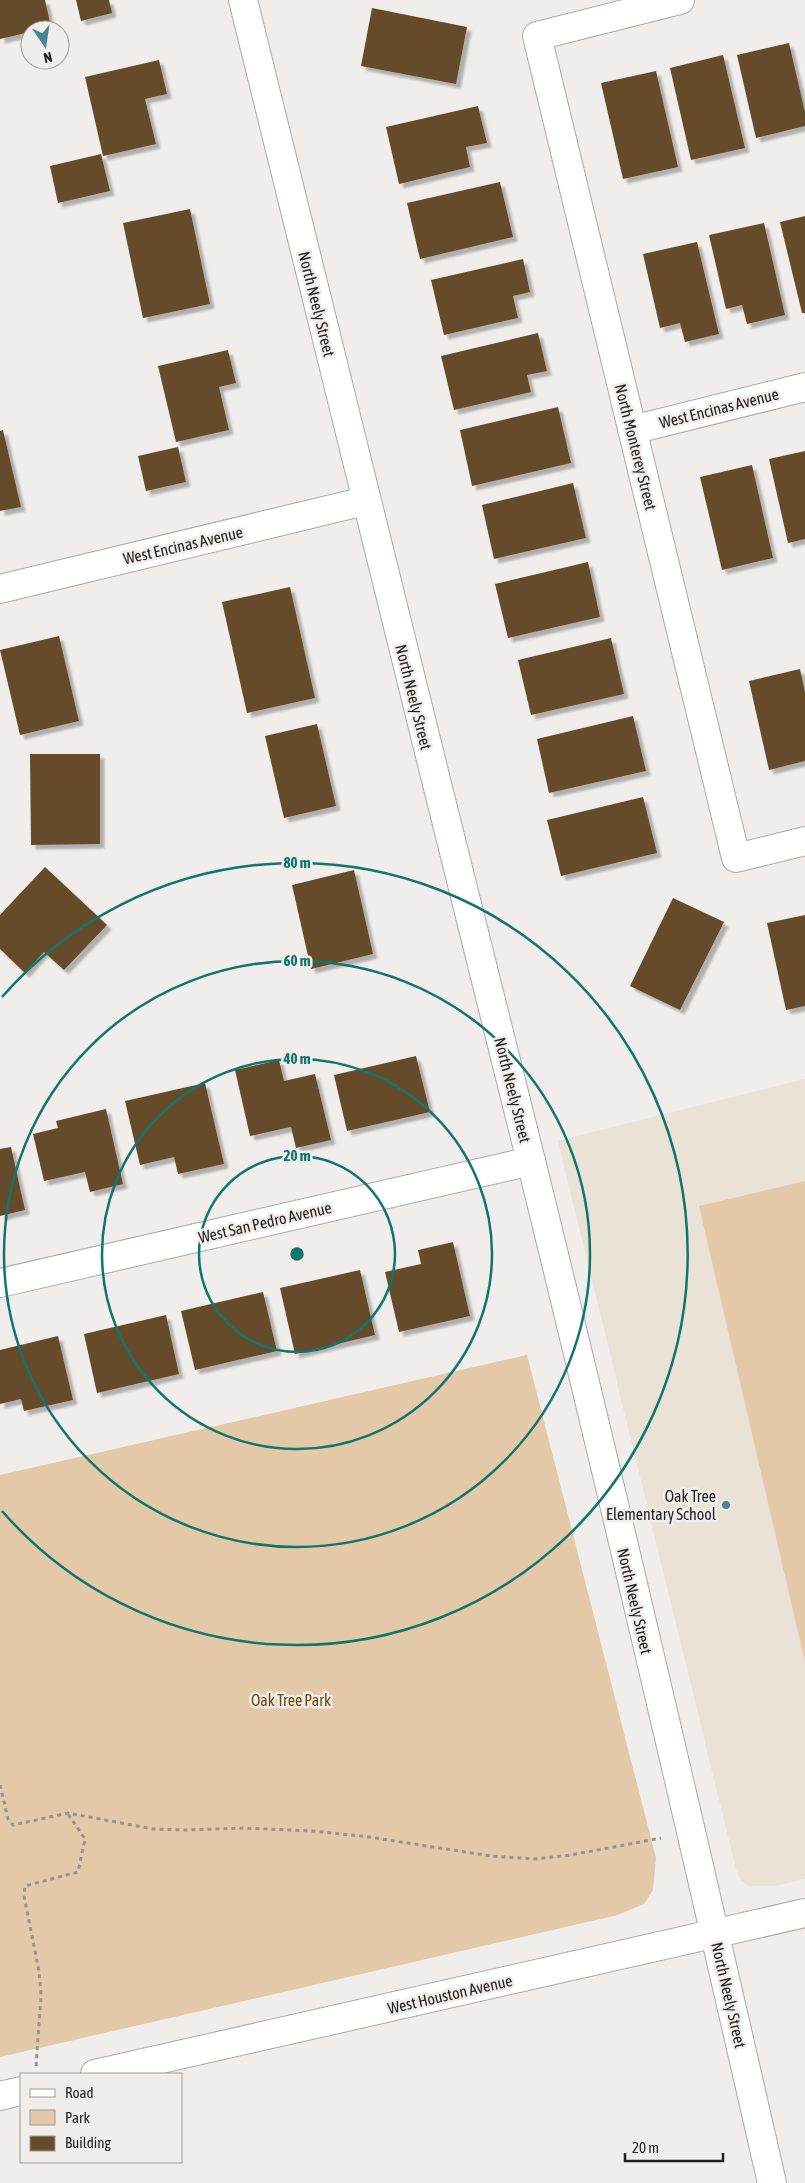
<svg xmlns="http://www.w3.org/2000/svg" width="805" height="2183" viewBox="0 0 805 2183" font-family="'Asap Condensed',sans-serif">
	<defs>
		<filter id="shadow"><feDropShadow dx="4.5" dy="4.5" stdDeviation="1" flood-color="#0004"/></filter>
	</defs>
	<rect width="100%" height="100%" fill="#f1edea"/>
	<path fill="#eae1d7" d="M805,1079V1879L775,1886H750L741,1881L736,1869L558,1141Z"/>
	<g fill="#e4c9a9">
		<path d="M805,1181V1662L699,1206Z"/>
		<path d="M527,1355L656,1858L653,1890L644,1904L618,1915L0,2057V1475Z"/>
	</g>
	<g fill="#664c2b" filter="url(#shadow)">
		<path d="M0,0H45L51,27L30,30V32L0,39Z"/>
		<path d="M76,0H109L112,13L81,21Z"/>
		<path d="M372,8L467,27L456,84L361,66Z"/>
		<path d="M789,43L805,112V126L756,138L737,55Z"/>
		<path d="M723,55L745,148L691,160L670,68Z"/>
		<path d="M159,60L167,94L145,99L156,144L103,156L85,77Z"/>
		<path d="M656,71L678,167L623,179L601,83Z"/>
		<path d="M478,106L487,143L466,147L470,167L399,184L386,127Z"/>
		<path d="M101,154L110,191L58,203L50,166Z"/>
		<path d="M500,182L513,237L420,259L407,203Z"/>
		<path d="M190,209L210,304L143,318L123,223Z"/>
		<path d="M805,216V313H802L780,222Z"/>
		<path d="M764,223L785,315L747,324L742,305L726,309L709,235Z"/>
		<path d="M697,242L719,334L685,342L680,323L660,328L643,254Z"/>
		<path d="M523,259L530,292L513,296L518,318L444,335L431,280Z"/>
		<path d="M538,333L547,371L527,375L531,392L454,410L441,356Z"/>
		<path d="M228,350L236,383L219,387L229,430L176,442L158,366Z"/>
		<path d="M558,407L571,463L472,486L460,430Z"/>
		<path d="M3,430L21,507L0,511V431Z"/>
		<path d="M178,447L186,482L146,491L138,456Z"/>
		<path d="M805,451V539L788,543L769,459Z"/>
		<path d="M752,465L773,558L722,570L700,477Z"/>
		<path d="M573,483L586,538L494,559L482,505Z"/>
		<path d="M588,562L600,617L508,638L495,584Z"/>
		<path d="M290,587L315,698L247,713L222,602Z"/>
		<path d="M59,636L79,721L20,735L0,650Z"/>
		<path d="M611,638L624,694L531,715L518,660Z"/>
		<path d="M800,669L805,692V761L769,770L749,681Z"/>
		<path d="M633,716L646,771L549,793L537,739Z"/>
		<path d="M317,724L336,806L284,818L265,736Z"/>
		<path d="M30,754H100V844L31,845Z"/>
		<path d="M643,797L657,853L561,876L547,820Z"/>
		<path d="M45,867L107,925L64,970L44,952L25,973L0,949V915Z"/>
		<path d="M354,870L373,954L311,969L292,885Z"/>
		<path d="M673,898L724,922L680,1010L630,986Z"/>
		<path d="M805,915V1006L786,1010L767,923Z"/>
		<path d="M416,1056L430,1112L347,1131L334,1075Z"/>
		<path d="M279,1060L284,1081L315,1074L331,1140L296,1148L291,1127L250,1136L235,1070Z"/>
		<path d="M205,1083L224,1164L178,1174L174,1157L140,1165L125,1101Z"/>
		<path d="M106,1109L123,1184L90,1192L85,1172L44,1181L33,1134L58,1128L56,1121Z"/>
		<path d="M11,1147L25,1210L0,1216V1149Z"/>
		<path d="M453,1242L470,1316L399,1332L385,1272L421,1264L418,1250Z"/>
		<path d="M360,1270L375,1335L295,1354L280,1288Z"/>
		<path d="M263,1292L277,1351L195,1370L181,1311Z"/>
		<path d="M166,1315L179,1374L97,1393L84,1334Z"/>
		<path d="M58,1336L73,1400L24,1411L21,1399L0,1404V1350Z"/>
	</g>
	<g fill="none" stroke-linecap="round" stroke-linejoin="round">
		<defs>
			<g id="minor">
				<path d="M243,0C337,387 435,774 531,1161C615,1501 694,1842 772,2183"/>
				<path d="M680,0L537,36L736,858L805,841"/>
				<path d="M632,430L805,387"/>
				<path d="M0,589L365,501"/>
				<path d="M0,1283L531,1161"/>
				<path d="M95,2074L805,1913"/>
				<path d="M0,2096L21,2091"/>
			</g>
		</defs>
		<use href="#minor" stroke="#aca9a6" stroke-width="30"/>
		<g stroke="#969391" stroke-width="3" stroke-dasharray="4 4" stroke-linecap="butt">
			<path d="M0,1785L8,1819L13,1825L68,1813L153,1829L187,1830L243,1828L313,1831L369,1837L491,1856L535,1859L571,1855L661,1838"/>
			<path d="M36,2066L41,1996L39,1971L24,1896L25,1886L78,1872L85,1839L68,1814"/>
		</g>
		<use href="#minor" stroke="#fff" stroke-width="28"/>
	</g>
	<g fill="none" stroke="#0f766e" stroke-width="2.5">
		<circle cx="297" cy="1254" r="98"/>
		<circle cx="297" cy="1254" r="195"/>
		<circle cx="297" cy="1254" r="293"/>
		<path d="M2 997A391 391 0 1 1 2 1511"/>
	</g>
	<circle fill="#458499" stroke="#f1edea" stroke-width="2" cx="726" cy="1505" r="5"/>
	<g text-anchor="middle" stroke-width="5" stroke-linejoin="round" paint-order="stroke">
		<g font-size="16" fill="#232120" stroke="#f1edea">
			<text transform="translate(317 304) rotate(76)" y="6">North Neely Street</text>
			<text transform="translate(719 408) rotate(-14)" y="6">West Encinas Avenue</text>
			<text transform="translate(636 447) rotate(76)" y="6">North Monterey Street</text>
			<text transform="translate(183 545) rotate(-13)" y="6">West Encinas Avenue</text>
			<text transform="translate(414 697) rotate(76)" y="6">North Neely Street</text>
			<text transform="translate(513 1090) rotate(76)" y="6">North Neely Street</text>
			<text transform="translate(265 1222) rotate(-13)" y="6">West San Pedro Avenue</text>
			<text transform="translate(635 1601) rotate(77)" y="6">North Neely Street</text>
			<text transform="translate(450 1994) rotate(-13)" y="6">West Houston Avenue</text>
			<text transform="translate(729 1995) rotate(77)" y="6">North Neely Street</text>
		</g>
		<g font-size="16" fill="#232120" stroke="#f1edea" text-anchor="end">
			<text x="716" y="1502">Oak Tree<tspan x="716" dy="18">Elementary School</tspan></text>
		</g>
		<g font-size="16" fill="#6f4708" stroke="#f1edea">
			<text x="291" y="1706">Oak Tree Park</text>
		</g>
	</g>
	<circle cx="297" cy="1254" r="8" fill="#0f766e" stroke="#f1edea" stroke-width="2.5"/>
	<g font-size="15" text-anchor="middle" font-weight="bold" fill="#0f766e" stroke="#f1edea" stroke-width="5" stroke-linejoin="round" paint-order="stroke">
		<text x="297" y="868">80 m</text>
		<text x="297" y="966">60 m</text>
		<text x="297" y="1064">40 m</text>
		<text x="297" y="1161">20 m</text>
	</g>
	<rect x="20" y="2073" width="162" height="90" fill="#f1edea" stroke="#9f9b99"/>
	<rect x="30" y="2089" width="25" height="8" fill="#ffffff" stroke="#9f9b99"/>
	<text x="65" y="2098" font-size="15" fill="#232120">Road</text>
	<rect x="30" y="2110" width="25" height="15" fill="#e4c9a9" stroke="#9f9b99"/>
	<text x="65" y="2123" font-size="15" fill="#232120">Park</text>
	<rect x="30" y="2136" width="25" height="15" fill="#664c2b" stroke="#9f9b99"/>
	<text x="65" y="2148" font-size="15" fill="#232120">Building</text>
	<g transform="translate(45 45) rotate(167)"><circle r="24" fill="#f1edea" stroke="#9f9b99"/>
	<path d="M0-4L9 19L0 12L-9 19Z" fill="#458499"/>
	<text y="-8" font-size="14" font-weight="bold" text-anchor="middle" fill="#232120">N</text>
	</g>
	<path d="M625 2153v8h98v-8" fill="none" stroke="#232120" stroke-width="2.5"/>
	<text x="632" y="2153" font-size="15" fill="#232120" stroke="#f1edea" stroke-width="4" paint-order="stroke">20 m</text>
</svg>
